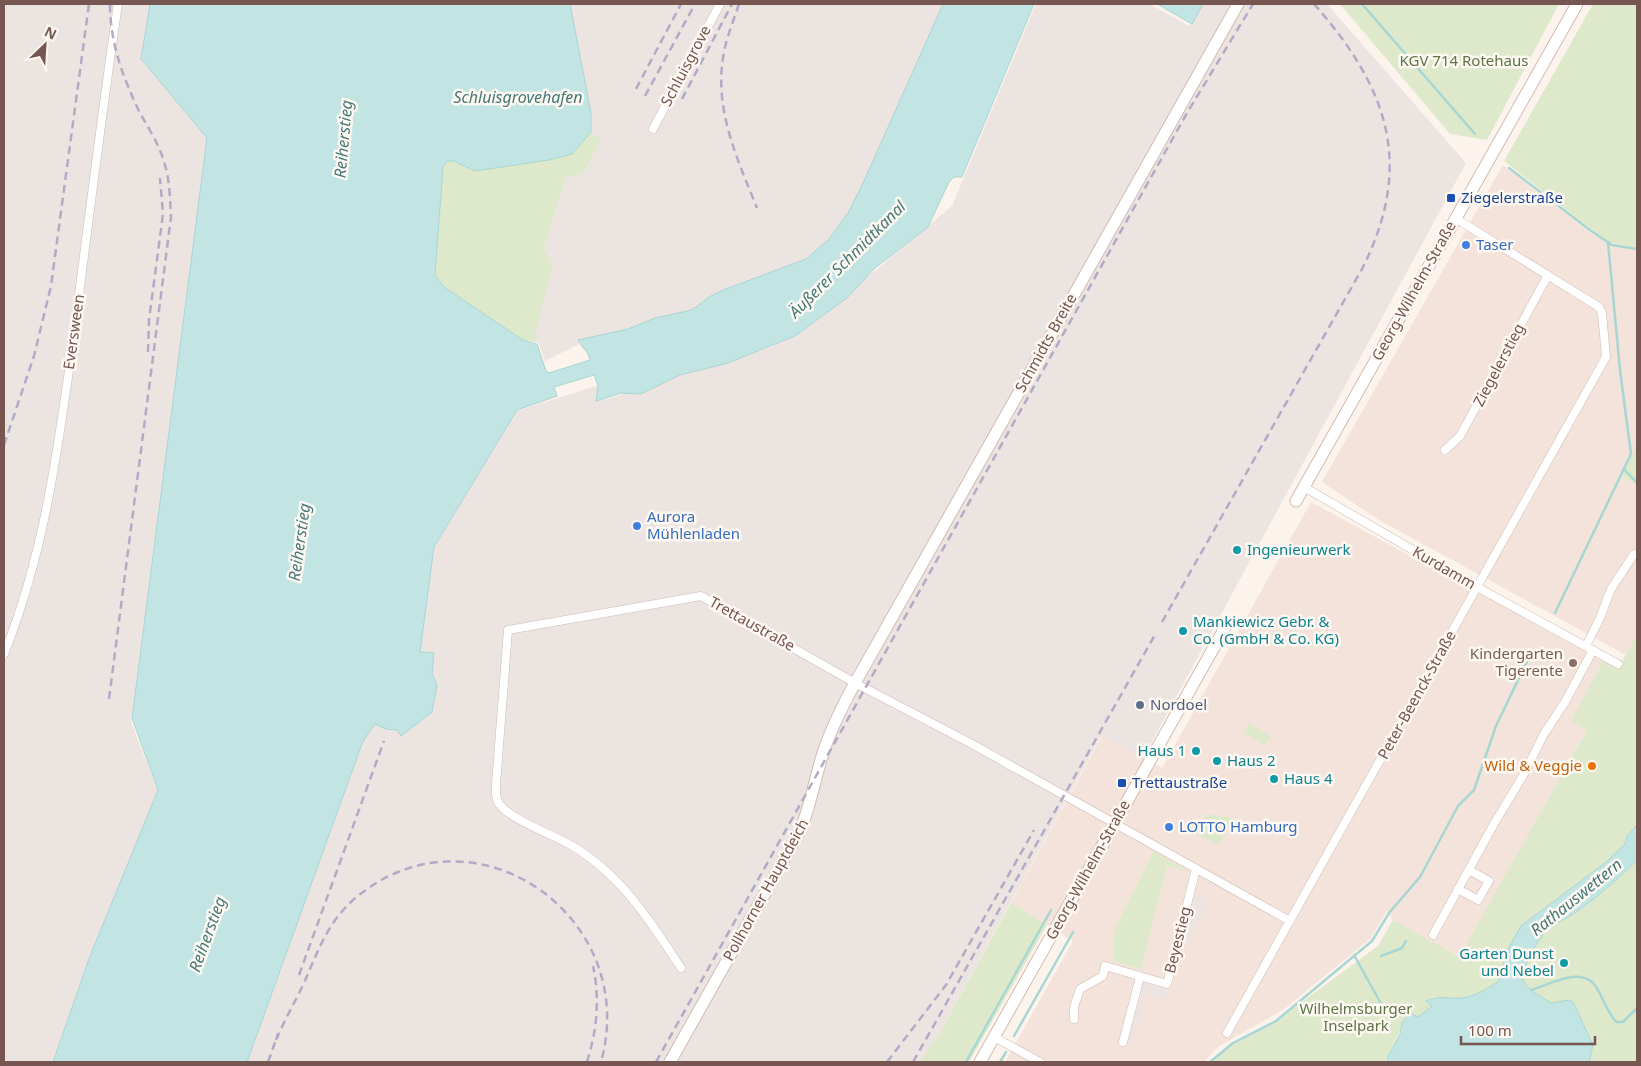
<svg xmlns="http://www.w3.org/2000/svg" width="1641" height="1066" viewBox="0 0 1641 1066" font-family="'Noto Sans',sans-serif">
	<rect width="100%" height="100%" fill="#fcf3ed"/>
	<g fill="#f3e3db">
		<path d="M1503,165L1592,234L1613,246L1637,250V447L1634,445L1633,453L1622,476L1637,485V635L1626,655L1379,520L1322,482Z"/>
		<path d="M1311,502L1603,661L1572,721L1587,730L1459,958L1393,920L1387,911L1370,939L1283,1010L1219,1046L1204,1062H1005L1073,941L1011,903L1102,736L1162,768Z"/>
	</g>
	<g fill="#ece4e1">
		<path d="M4,4H150L141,60L207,138L131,722L158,791L90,956L53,1062H4Z"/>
		<path d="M570,4H949L858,216L764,300L579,344L545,361L535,334L553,265L544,249L566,176L583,174L602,140L591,132V113Z"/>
		<path d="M1036,4H1150L1187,25L1192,24L1203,4H1327L1466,163L1143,758L1101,736L938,1036L919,1062H247L363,741L375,723L386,729L397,730L437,685L432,673L434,653H420L434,547L516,411L596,386L602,400L627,393H644L683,374L722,364L776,345L809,326L952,206Z"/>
		<path d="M1198,893L1209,904L1182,950L1177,946L1198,909L1191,901Z"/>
		<path d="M1142,982L1168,989L1166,1000L1144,994L1142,1009L1132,1042L1127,1040Z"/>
	</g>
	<g fill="#dee9cb">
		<path d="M1340,4H1559L1487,140L1450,134Z"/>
		<path d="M1593,4H1637V248L1611,243L1594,232L1504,161Z"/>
		<path d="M591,132L602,140L583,174L566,177L544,249L553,265L535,334L538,342L523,340L444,287L435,275L443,167L447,161H454L475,171L549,160L572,154Z"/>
		<path d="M1634,445L1637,447V485L1622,476L1633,453Z"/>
		<path d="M1637,635V825L1627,836L1625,844L1605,863L1521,926L1498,982L1483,991L1463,998L1434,997L1426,1001L1432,1006L1418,1017L1402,1023C1400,1037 1387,1050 1388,1062H1210L1233,1043L1276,1021L1378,946L1393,920L1459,957L1587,730L1571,721L1603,661L1618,669Z"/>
		<path d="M1249,723L1271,736L1265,745L1243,732Z"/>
		<path d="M1206,814L1233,818L1219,845L1197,834Z"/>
		<path d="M1154,851L1186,871L1167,866L1141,969L1114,962V930Z"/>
		<path d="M1637,860V1062H1589L1593,1045L1573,1002L1568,1000L1551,1003C1542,998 1529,991 1524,982C1518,971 1540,936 1549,928C1555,922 1565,920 1572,915C1595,899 1617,880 1637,860Z"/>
		<path d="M1011,903L1047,925L969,1062H919L938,1036Z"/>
	</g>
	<g fill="#c2e5e3" stroke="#a8d6d3">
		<path d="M150,4H570L591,113V132L572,154L549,160L475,171L454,161H447L443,167L435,275L444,287L523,340L537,344L546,371L549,373L590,360C588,351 582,348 578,340L628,329L655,318L692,310L709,297L723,290L806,259L829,239L848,213L864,181L943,4H1034L962,177H954L949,182L928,227L875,268L847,298L795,336L728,363L680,375L641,394L621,393L596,401L598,386L594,375L554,387L557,396L517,410L434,547L420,652L434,653L432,673L437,685L432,712L401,736L397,730L386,729L375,724L363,741L247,1062H53L90,956L158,790L132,718L207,138L141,59Z"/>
		<path d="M1157,4H1203L1192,24Z"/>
		<path d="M1637,825V860C1617,880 1595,899 1572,915C1565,920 1555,922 1549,928C1540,936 1518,971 1524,982C1529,991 1542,997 1551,1003L1569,1000L1573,1002L1593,1045L1589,1062H1388V1056L1400,1034L1402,1023L1410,1013L1418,1017L1432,1006L1426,1001C1438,995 1448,999 1461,998C1474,997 1488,988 1498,982L1507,951L1521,926L1605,863L1625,844L1627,836Z"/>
	</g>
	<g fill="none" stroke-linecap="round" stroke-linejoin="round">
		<g stroke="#a8d6d3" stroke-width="2.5">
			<path d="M1362,4L1475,134"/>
			<path d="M1509,168L1591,231L1612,245L1637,249"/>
			<path d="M1624,469L1637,483"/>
			<path d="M1555,613L1631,454L1620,370L1608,242"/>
			<path d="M1354,955L1384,1009L1396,1019"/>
			<path d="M1381,956L1402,948L1406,941"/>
			<path d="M1531,990C1554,983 1586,963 1599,992C1605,1003 1608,1013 1616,1022H1623L1637,1008"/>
			<path d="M1014,1036L1073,932"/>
			<path d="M966,1062L1051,910"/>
			<path d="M1000,1062L1006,1052"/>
			<path d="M1210,1062L1233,1043L1276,1021L1372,941L1389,913L1420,877L1458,806L1474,790L1496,726L1532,651"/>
		</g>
		<defs>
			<g id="street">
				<path d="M653,129L720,4"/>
				<path d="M1445,450L1460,436L1548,275"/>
				<path d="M1304,487L1477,587L1618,664"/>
				<path d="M1586,646L1600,618L1611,589L1634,554H1637"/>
				<path d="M4,654C44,554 57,455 72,349C87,234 101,118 118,4"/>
				<path d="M1458,889L1478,900L1489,881L1469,870"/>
				<path d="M1433,935L1495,822L1524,774L1544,734L1565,702L1593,650"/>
				<path d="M681,968C651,922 622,876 574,847C556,836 512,820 501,806C495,800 496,792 496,784L508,630L701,596L855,683L972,744L1290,921"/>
				<path d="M1074,1019V1007L1080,989L1103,976L1105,966L1167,984L1196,869"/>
				<path d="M1227,1033L1606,357L1602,313L1599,307L1455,218"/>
				<path d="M994,1037L1040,1062"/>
				<path d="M1123,1042L1140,977"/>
			</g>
			<g id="secondary">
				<path d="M1296,501L1577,4"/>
				<path d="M670,1062L800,831C811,805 815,777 824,750C832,727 843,705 855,683L1238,4"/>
				<path d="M980,1062L1226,626"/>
			</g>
		</defs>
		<use href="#street" stroke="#d0bbb5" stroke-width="9"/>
		<use href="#secondary" stroke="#d3bab2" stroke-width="13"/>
		<use href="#street" stroke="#fff" stroke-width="8"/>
		<use href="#secondary" stroke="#fff" stroke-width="11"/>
		<g stroke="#b3aac6" stroke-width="2.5" stroke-dasharray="8 5" stroke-linecap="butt">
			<path d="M739,4C734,19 727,36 724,52C713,108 737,158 757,208"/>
			<path d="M636,89L681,4"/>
			<path d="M645,96L695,4"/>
			<path d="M682,99L732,4"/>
			<path d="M148,352L149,320L163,214L160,178"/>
			<path d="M4,445L34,356L51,286L89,4"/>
			<path d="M1162,622L1362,269C1415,164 1388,88 1314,4"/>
			<path d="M109,699L171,217C170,200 170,182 165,165C160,146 149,129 140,113C123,78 110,43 110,4"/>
			<path d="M299,975L384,741"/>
			<path d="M276,1040C284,1021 294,1004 303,985C317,954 326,925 352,901C469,797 642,914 601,1062"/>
			<path d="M268,1062L278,1034"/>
			<path d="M587,1062C597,1030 600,999 593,966"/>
			<path d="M656,1062L1187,113L1253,4"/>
			<path d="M887,1062L946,985L1034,830"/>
			<path d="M913,1062L1156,633"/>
		</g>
	</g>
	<g fill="#1a4fb4" stroke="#fef8f3" stroke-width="2">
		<rect x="1446" y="193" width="10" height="10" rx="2.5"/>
		<rect x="1117" y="778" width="10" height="10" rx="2.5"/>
	</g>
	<g fill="#3f7fe0" stroke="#fef8f3" stroke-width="2">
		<circle cx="1466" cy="245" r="5"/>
		<circle cx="637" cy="526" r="5"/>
		<circle cx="1169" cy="827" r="5"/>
	</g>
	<g fill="#0f9aa8" stroke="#fef8f3" stroke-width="2">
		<circle cx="1237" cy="550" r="5"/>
		<circle cx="1183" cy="631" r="5"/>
		<circle cx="1196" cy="751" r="5"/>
		<circle cx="1217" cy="761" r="5"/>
		<circle cx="1274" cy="779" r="5"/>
		<circle cx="1564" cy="963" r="5"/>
	</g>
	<circle fill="#8d6e63" stroke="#fef8f3" stroke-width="2" cx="1573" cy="663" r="5"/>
	<circle fill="#5c6f8a" stroke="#fef8f3" stroke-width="2" cx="1140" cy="705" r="5"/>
	<circle fill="#e8710a" stroke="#fef8f3" stroke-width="2" cx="1592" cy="766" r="5"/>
	<g text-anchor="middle" stroke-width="5" stroke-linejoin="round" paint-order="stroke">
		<g font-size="15" fill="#5e7546" stroke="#fef8f3">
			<text x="1464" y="66">KGV 714 Rotehaus</text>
			<text x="1356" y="1014">Wilhelmsburger<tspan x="1356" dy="17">Inselpark</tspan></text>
		</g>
		<g font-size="15" fill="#765650" stroke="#fef8f3">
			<text transform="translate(686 66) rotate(-62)" y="5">Schluisgrove</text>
			<text transform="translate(1414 291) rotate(-61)" y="5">Georg-Wilhelm-Straße</text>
			<text transform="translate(74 332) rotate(-82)" y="5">Eversween</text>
			<text transform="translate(1046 343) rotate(-61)" y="5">Schmidts Breite</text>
			<text transform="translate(1499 365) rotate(-62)" y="5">Ziegelerstieg</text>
			<text transform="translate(1444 568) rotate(30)" y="5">Kurdamm</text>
			<text transform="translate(752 624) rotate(29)" y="5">Trettaustraße</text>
			<text transform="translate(1417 695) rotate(-61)" y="5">Peter-Beenck-Straße</text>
			<text transform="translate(1088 870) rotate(-61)" y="5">Georg-Wilhelm-Straße</text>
			<text transform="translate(766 890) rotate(-61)" y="5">Pollhorner Hauptdeich</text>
			<text transform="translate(1178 940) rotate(-76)" y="5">Beyestieg</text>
		</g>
		<g font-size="15" fill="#164399" stroke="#fef8f3" text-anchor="start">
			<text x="1461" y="203">Ziegelerstraße</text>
			<text x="1132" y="788">Trettaustraße</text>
		</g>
		<g font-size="15" fill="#366cbe" stroke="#fef8f3" text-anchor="start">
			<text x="1476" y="250">Taser</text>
			<text x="647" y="522">Aurora<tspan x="647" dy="17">Mühlenladen</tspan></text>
			<text x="1179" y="832">LOTTO Hamburg</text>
		</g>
		<g font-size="15" fill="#0d838f" stroke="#fef8f3" text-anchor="start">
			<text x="1247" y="555">Ingenieurwerk</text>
			<text x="1193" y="627">Mankiewicz Gebr. &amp;<tspan x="1193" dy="17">Co. (GmbH &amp; Co. KG)</tspan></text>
			<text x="1186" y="756" text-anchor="end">Haus 1</text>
			<text x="1227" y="766">Haus 2</text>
			<text x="1284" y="784">Haus 4</text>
			<text x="1554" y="959" text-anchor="end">Garten Dunst<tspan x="1554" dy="17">und Nebel</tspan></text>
		</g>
		<g font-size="15" fill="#785e54" stroke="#fef8f3" text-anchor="end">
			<text x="1563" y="659">Kindergarten<tspan x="1563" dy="17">Tigerente</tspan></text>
		</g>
		<g font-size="15" fill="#4e5e75" stroke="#fef8f3" text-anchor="start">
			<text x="1150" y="710">Nordoel</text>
		</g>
		<g font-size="15" fill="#c56008" stroke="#fef8f3" text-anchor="end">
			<text x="1582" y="771">Wild &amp; Veggie</text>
		</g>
		<g font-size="16" font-style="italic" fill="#447977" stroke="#fef8f3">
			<text x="518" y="103">Schluisgrovehafen</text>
			<text transform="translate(343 139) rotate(-85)" y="6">Reiherstieg</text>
			<text transform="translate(847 259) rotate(-45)" y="6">Äußerer Schmidtkanal</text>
			<text transform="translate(299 542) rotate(-82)" y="6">Reiherstieg</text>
			<text transform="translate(1576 897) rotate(-39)" y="6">Rathauswettern</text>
			<text transform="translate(207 934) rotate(-70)" y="6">Reiherstieg</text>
		</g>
	</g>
	<rect width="1641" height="1066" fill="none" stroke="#765650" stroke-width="10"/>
	<g transform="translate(45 45) rotate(25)" stroke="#fef8f3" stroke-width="4" paint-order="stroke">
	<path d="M0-4L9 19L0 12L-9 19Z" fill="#765650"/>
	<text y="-8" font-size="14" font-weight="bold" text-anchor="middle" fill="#765650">N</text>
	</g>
	<path d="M1461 1036v8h134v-8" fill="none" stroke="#765650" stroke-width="2.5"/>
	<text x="1468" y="1036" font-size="15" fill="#765650" stroke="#fef8f3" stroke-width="4" paint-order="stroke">100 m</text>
</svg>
